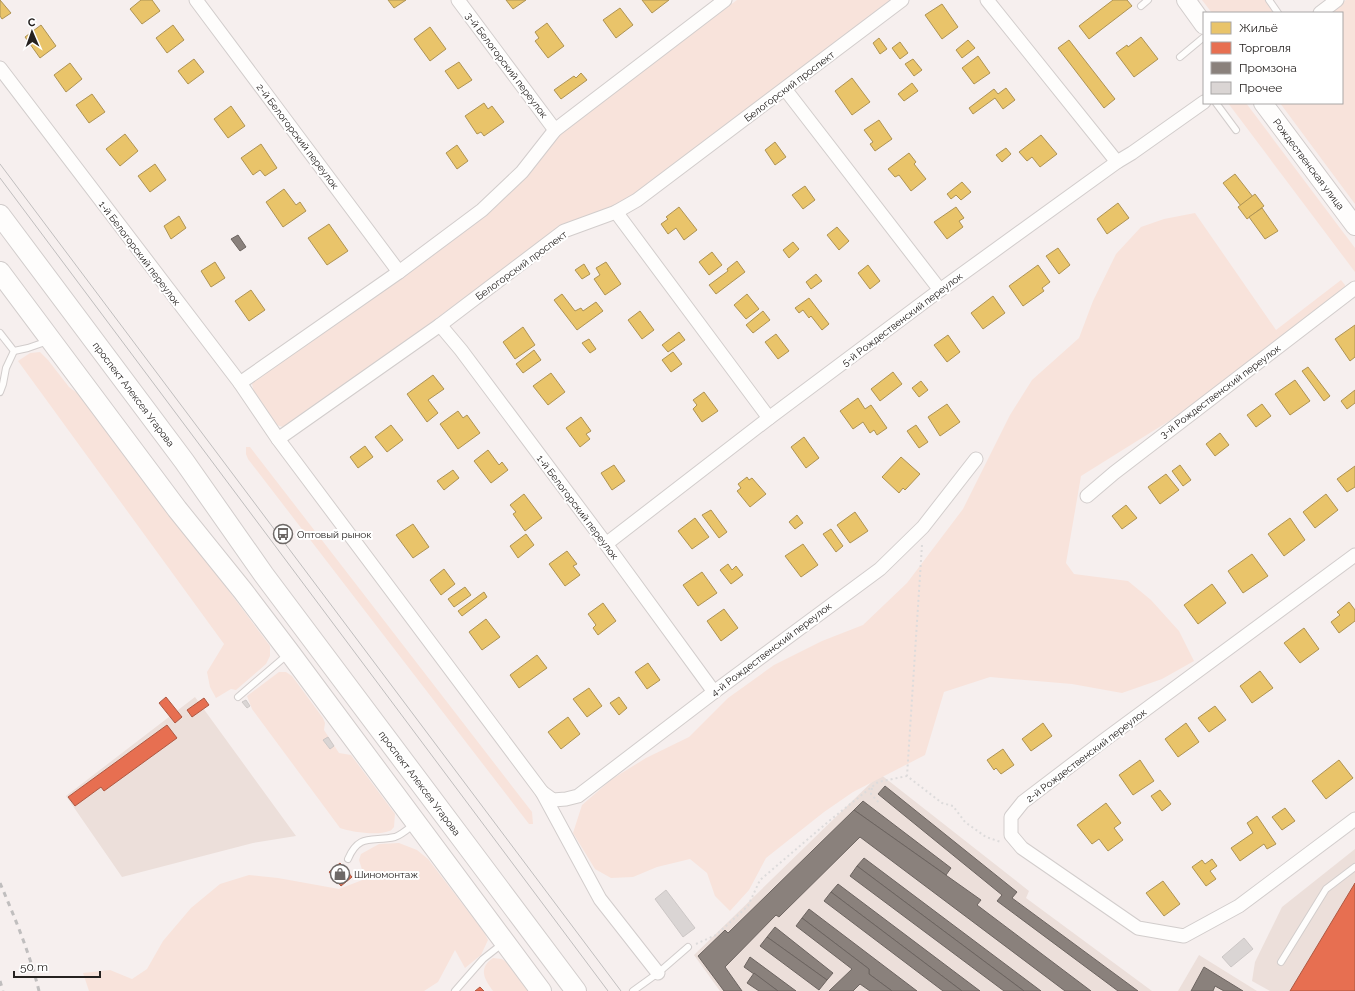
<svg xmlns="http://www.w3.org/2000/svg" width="1355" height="991" viewBox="0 0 1355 991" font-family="Raleway,sans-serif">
	<rect width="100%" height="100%" fill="#f6efee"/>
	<g fill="#ecdfda">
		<path d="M195,697L296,836L253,843L122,877L66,796Z"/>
		<path d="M880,774L1029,891L1026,898L1152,991H720L694,955Z"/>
		<path d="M1355,849V991H1270L1252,981L1255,962L1282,907Z"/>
		<path d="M1199,955L1257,991H1178Z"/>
	</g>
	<g fill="#f8e3db">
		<path d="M737,0H894L630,201L547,237L293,424L283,427L273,424L255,396L252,384L258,375L494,205L561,131Z"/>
		<path d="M1202,0H1268L1276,13H1212Z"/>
		<path d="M1346,0H1355V204L1280,103H1342V13H1329Z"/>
		<path d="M1228,103H1246L1355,248V272Z"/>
		<path d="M1195,213L1276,330L1341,280L1345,285V290L1340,295L1269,345L1214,388L1169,421L1081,476L1066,563L1074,574L1128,581L1151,600L1179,631L1194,661L1162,679L1122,693L1072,684L990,677L944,692L925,755L853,792L824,812L766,858L749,890L730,911L715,896L707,873L690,859L657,867L633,877L611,878L595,869L573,833L582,805L612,779L646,758L689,737L728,698L774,665L822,641L863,625L907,583L963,509L1010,415L1032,380L1079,338L1093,301L1116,254L1141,227L1164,219Z"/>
		<path d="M40,352L48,360L69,387L85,399L270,646V656L266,664L236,690L231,689L216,698L210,687L207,672L224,644L18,361L30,353Z"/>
		<path d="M246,447H250L532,812L533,824H529L248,459L246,454Z"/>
		<path d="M279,672H286L292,676L323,718L325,723L324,730L339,753L351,755L395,814L394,827C392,829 391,831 389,831C378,836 351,832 340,828L252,709L247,696Z"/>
		<path d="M399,843L417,850L428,859L484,932L488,940L481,955L465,968L455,950L438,982L424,991H89L83,973L110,970L132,979L147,969L163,941L191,908L220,884L249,875L278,878L339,889L365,879L359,860L361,854L379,844Z"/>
		<path d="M493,958L502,959L506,962L528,991H493C484,979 478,968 493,958Z"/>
	</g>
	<g fill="#e9c46a" stroke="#ae9354">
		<path d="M0,0L11,13L2,19L0,16Z"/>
		<path d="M141,0H152L160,11L142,24L130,9Z"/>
		<path d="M388,0H406L394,8Z"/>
		<path d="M506,0H526L513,9Z"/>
		<path d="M642,0H669L652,13Z"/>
		<path d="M1113,0H1127L1132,6L1089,39L1079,26Z"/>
		<path d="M942,4L958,27L942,39L925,15Z"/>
		<path d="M620,8L633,25L616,38L603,20Z"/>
		<path d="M547,23L564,46L548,58L535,41L539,38L535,32Z"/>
		<path d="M41,25L56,46L40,58L25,37Z"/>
		<path d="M173,25L184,40L167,53L156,38Z"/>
		<path d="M430,27L446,49L430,61L414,39Z"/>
		<path d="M1141,37L1158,59L1134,77L1116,53L1127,45L1128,47Z"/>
		<path d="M879,38L887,49L880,54L873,43Z"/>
		<path d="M968,40L975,48L962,58L956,50Z"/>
		<path d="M1069,40L1115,99L1104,108L1058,48Z"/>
		<path d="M900,42L908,53L900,59L892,48Z"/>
		<path d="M978,56L990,73L974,84L962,68Z"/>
		<path d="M194,59L204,72L188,84L178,71Z"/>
		<path d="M913,59L922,70L914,76L905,64Z"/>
		<path d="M459,62L472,80L458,89L445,71Z"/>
		<path d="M70,63L82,79L66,92L54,75Z"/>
		<path d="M581,73L587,80L561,99L554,90L574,76L576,78Z"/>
		<path d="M852,78L870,102L852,115L835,91Z"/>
		<path d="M912,83L918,91L904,101L898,94Z"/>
		<path d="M1006,88L1015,100L1003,109L995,98L973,114L969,108L994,89L998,94Z"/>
		<path d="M92,94L105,112L89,123L76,105Z"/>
		<path d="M484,103L488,109L492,106L504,122L484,136L481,132L477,134L465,116Z"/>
		<path d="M231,106L245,126L228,138L214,119Z"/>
		<path d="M879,120L892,139L875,151L870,144L873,142L864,130Z"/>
		<path d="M125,134L138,151L120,166L106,149Z"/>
		<path d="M1041,135L1057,154L1040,167L1032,157L1027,161L1019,152Z"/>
		<path d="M775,142L786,157L775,165L765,150Z"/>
		<path d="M261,144L277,168L265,176L260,170L253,175L241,158Z"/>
		<path d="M457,145L468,161L457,169L446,153Z"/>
		<path d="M1006,148L1011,154L1002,162L996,155Z"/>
		<path d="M909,153L916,162L914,164L926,179L911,191L899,175L895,177L888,169Z"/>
		<path d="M155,164L166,180L150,192L138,176Z"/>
		<path d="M1235,174L1253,197L1241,206L1223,183Z"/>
		<path d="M962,182L971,192L961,200L956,195L951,199L947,194Z"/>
		<path d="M805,186L815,200L803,209L792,195Z"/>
		<path d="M284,189L296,205L300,202L306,211L283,227L266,202Z"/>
		<path d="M1255,194L1264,206L1247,219L1238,207Z"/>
		<path d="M1118,203L1129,218L1107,234L1097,219Z"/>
		<path d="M679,207L697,230L684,240L676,228L668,234L661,224L668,219L666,217Z"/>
		<path d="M956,207L964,218L959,221L963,227L947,239L934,222Z"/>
		<path d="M1262,208L1278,231L1265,239L1249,217Z"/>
		<path d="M179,216L186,228L171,239L164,226Z"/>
		<path d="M329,224L348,251L327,265L308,238Z"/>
		<path d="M837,227L849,241L839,250L827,235Z"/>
		<path d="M793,242L799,249L789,258L783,250Z"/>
		<path d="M1058,248L1070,265L1059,274L1046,256Z"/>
		<path d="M712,252L722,265L709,275L699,262Z"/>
		<path d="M737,261L745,272L716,294L709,285L728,271L727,269Z"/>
		<path d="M215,262L225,278L211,287L201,271Z"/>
		<path d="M606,262L621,284L605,295L594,279L600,275L596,268Z"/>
		<path d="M584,264L590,274L582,279L575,270Z"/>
		<path d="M868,265L880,281L870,289L858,273Z"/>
		<path d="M1038,265L1050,282L1042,288L1044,291L1023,306L1009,286Z"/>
		<path d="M816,274L822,281L811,289L806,282Z"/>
		<path d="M251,290L265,310L249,321L235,301Z"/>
		<path d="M562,294L575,311L581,308L583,311L596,302L603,311L577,330L554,300Z"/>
		<path d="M747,294L759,309L746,319L734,305Z"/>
		<path d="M993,296L1005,313L983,329L971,313Z"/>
		<path d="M809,298L829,324L822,330L811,316L809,318L803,310L799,313L795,308Z"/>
		<path d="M640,311L654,330L642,339L628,320Z"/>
		<path d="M763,311L770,320L753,333L746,325Z"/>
		<path d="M1355,325V357L1350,361L1335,339Z"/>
		<path d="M523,327L535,345L515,359L503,342Z"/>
		<path d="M679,332L685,340L668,352L662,345Z"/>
		<path d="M776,334L789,351L778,359L765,342Z"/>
		<path d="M948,335L960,352L947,362L934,345Z"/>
		<path d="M589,339L596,349L590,353L582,343Z"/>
		<path d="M534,350L541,360L523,373L516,364Z"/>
		<path d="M673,352L682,364L671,372L662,360Z"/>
		<path d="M1308,367L1330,396L1324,401L1302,371Z"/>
		<path d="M893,372L902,384L880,401L871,389Z"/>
		<path d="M551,373L565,392L548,405L533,386Z"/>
		<path d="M433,375L444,389L428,400L438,413L427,422L407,394Z"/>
		<path d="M1295,380L1310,401L1290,415L1275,394Z"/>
		<path d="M921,381L928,390L919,397L912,388Z"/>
		<path d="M1355,390V403L1347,409L1341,401Z"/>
		<path d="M704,392L718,411L702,422L693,409L697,405L693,400Z"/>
		<path d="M858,398L865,409L871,405L887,428L877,435L874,430L870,433L863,422L853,429L840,411Z"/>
		<path d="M947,404L960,422L940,436L928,417Z"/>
		<path d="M1262,404L1271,416L1256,427L1247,415Z"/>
		<path d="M458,411L463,418L467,415L480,433L458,449L440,424Z"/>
		<path d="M581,417L591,431L586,434L590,439L580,447L566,428Z"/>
		<path d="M391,425L403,440L387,452L375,437Z"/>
		<path d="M916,425L928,442L919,448L907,431Z"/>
		<path d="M1220,433L1229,445L1215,456L1206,444Z"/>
		<path d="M804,437L819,458L806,468L791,447Z"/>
		<path d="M365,446L373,457L358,468L350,457Z"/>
		<path d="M488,450L499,465L502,462L508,470L491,483L474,461Z"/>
		<path d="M901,457L920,474L905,490L903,488L899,493L882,477Z"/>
		<path d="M614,465L625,481L612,490L601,473Z"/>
		<path d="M1180,465L1191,480L1183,486L1172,471Z"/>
		<path d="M1355,466V487L1347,492L1337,479Z"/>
		<path d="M453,470L459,478L444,490L437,481Z"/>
		<path d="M1166,474L1179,490L1160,504L1148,487Z"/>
		<path d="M747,477L749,480L752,478L766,494L750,507L737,491L741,488L738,484Z"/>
		<path d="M524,494L542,518L525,531L513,514L516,512L510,505Z"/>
		<path d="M1326,494L1338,510L1315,528L1303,512Z"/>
		<path d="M1126,505L1137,518L1122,529L1112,516Z"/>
		<path d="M711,510L727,532L719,538L702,515Z"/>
		<path d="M855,512L868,531L850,543L837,525Z"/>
		<path d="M797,515L803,523L795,529L789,522Z"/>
		<path d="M695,518L709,537L692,549L678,531Z"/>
		<path d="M1290,518L1305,540L1284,556L1268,534Z"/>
		<path d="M413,524L429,547L413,558L396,535Z"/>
		<path d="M831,529L843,546L836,552L823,534Z"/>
		<path d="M526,534L534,545L518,558L510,546Z"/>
		<path d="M803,544L818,565L801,577L785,556Z"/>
		<path d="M567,551L577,564L573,566L580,575L565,586L549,564Z"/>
		<path d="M1252,554L1268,576L1243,593L1228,571Z"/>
		<path d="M728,564L732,570L736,566L743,575L731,584L720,570Z"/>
		<path d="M444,569L455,584L441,595L430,580Z"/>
		<path d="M702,572L717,593L698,606L683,585Z"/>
		<path d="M1212,584L1226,603L1198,624L1184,605Z"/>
		<path d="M465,587L471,595L454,607L448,599Z"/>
		<path d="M484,592L487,597L462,616L458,611Z"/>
		<path d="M1349,602L1355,610V621L1339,633L1331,622L1340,615L1337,612Z"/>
		<path d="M603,603L616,621L598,635L593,628L596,625L588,614Z"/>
		<path d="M724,609L738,628L721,641L707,621Z"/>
		<path d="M486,619L500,637L482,650L469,632Z"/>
		<path d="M1304,628L1319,649L1300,663L1284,643Z"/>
		<path d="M537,655L547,668L519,688L510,675Z"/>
		<path d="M648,663L660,680L647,689L635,672Z"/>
		<path d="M1260,671L1273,688L1252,703L1240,686Z"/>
		<path d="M589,688L602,706L587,717L573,699Z"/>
		<path d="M619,697L627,708L619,715L610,703Z"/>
		<path d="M1215,706L1226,720L1209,732L1198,718Z"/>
		<path d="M568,717L580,734L561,749L548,732Z"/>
		<path d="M1043,723L1052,736L1031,751L1022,739Z"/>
		<path d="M1186,723L1199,742L1178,757L1165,739Z"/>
		<path d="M1003,749L1014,765L1001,774L996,768L994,770L987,760Z"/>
		<path d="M1140,760L1154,781L1133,795L1119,775Z"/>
		<path d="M1339,760L1353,778L1326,799L1312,781Z"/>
		<path d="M1160,790L1171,804L1162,811L1151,796Z"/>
		<path d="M1106,803L1121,823L1114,828L1123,840L1108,851L1099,839L1092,844L1077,825Z"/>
		<path d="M1285,808L1295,821L1282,830L1272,817Z"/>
		<path d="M1257,816L1276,844L1267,849L1264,844L1240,861L1231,848L1253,833L1247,823Z"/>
		<path d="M1212,859L1217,866L1210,871L1216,879L1206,886L1192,867L1202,860L1205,864Z"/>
		<path d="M1163,881L1180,904L1164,916L1146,893Z"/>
	</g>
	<g fill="#e76f51" stroke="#ad5842">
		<path d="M166,697L182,717L175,723L159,703Z"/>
		<path d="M204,698L209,705L192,717L187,710Z"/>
		<path d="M167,725L177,738L104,791L101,787L75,806L68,797Z"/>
		<path d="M340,863L352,877L341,886L329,872Z"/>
		<path d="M1355,883V991H1290Z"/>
		<path d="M480,987L484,991H475Z"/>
	</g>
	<g fill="#8a817c" stroke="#6c6460">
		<path d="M238,235L246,247L240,251L231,239Z"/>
		<path d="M885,786L1017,892L1012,898L1138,991H1118L997,901L1002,895L878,794Z"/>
		<path d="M863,801L951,868L946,875L854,810Z"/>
		<path d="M854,810L981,900L977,905L1091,991H1065L860,837L779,917L776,915L725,967L742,991H724L698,956L725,930L728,933Z"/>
		<path d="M864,858L1041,991H1024L857,866Z"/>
		<path d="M857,866L1024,991H1004L850,876Z"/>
		<path d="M838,884L980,991H962L831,892Z"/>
		<path d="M831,892L962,991H943L824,901Z"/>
		<path d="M809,909L917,991H892L869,974V969L802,918Z"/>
		<path d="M802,918L869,969V974L892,991H870L860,984L853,991H829L852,969L796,926Z"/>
		<path d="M775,927L833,973L827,980L767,937Z"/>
		<path d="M767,937L827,980L819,990L760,946Z"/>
		<path d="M750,957L796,991H778L744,967Z"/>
		<path d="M1204,967L1243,991H1224L1215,986L1213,991H1191Z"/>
		<path d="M754,973L778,991H759L747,983Z"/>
	</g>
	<g fill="#dad5d4" stroke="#ccc7c6">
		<path d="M246,700L250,706L247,708L242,702Z"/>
		<path d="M328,737L334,746L330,749L323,740Z"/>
		<path d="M666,890L695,928L683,937L655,899Z"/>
		<path d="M1244,938L1253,949L1231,967L1222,957Z"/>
	</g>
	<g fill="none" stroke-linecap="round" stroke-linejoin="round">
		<defs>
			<g id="lane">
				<path d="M1269,0L1278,13"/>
				<path d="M1141,6L1148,0"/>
				<path d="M1180,57L1204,37"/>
				<path d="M1216,103L1236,130"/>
				<path d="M0,333L14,351L28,348L48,341"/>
				<path d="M0,392L3,384L6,368L14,351"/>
				<path d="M238,697L287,655"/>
				<path d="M348,859C359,833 372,842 395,837C401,835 408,829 413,825"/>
				<path d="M1281,962L1326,889L1355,867"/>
				<path d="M455,991L483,959L502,944"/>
				<path d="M633,991L658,973L688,947"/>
			</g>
			<g id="street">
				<path d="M196,0L399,272"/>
				<path d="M458,0L555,130"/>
				<path d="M987,0L1117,162"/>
				<path d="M1320,13L1337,0"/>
				<path d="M0,68L240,383L278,439L542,792L600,899L658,973"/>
				<path d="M785,89L940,290"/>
				<path d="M616,212L769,418"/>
				<path d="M440,325L461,350L606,544L714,692"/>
				<path d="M240,383L399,272L482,210L522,172L555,130L725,0"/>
				<path d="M278,439L440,325L564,231L616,212L637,200L902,0"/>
				<path d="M1087,496L1114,473L1355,288"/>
				<path d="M606,544L769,418L940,290L1117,162L1132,153L1204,102"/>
				<path d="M1355,555L1103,741L1023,802L1011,817V835L1022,848L1138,928L1184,936L1239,906L1355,819"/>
				<path d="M542,792L553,800L566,799L578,796L714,692L880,569L923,527L976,459"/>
			</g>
			<g id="secondary">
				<path d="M1186,0L1204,25"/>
				<path d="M1263,103L1355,226"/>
			</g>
			<g id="primary">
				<path d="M0,215L184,461L264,575L576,991"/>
				<path d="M0,272L177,509L243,591L290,653L541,991"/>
			</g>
		</defs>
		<use href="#lane" stroke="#d2cdcc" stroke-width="8"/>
		<use href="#street" stroke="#d2cdcc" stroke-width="15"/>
		<use href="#secondary" stroke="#d2cdcc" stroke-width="20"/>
		<use href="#primary" stroke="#d2cdcc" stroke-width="22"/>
		<g stroke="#dddbdb" stroke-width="2" stroke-dasharray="2 3" stroke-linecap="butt">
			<path d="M922,545L907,776L942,803L953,806L965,822L986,837L1001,842"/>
			<path d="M872,788L871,794L880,804"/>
			<path d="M696,944L716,935L748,906L760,880L829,821L878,782L907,776"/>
		</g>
		<use href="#lane" stroke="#fefdfc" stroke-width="6"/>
		<use href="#street" stroke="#fefdfc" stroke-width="13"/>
		<use href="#secondary" stroke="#fefdfc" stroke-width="18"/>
		<use href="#primary" stroke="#fefdfc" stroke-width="20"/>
		<g stroke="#c0bebe" stroke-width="1">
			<path d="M0,164L621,991"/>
			<path d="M0,178L608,991"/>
		</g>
		<g stroke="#c0bebe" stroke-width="3" stroke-dasharray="5 5" stroke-linecap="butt">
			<path d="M0,883C15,918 30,954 39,991"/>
			<path d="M0,981L3,991"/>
		</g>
	</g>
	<defs>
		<symbol id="bus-ring" viewBox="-11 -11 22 22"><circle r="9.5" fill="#fff" stroke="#6e6967" stroke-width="1.5"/><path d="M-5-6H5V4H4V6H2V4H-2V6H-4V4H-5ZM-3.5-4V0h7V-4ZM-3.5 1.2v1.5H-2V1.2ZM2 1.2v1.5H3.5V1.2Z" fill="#6e6967"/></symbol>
		<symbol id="shop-ring" viewBox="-11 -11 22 22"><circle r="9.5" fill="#fff" stroke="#6e6967" stroke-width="1.5"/><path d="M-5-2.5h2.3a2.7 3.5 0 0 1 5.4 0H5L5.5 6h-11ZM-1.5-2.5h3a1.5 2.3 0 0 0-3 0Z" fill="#6e6967"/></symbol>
	</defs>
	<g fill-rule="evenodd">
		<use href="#bus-ring" x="272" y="523" width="22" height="22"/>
		<use href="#shop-ring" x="329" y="863" width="22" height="22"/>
	</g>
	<g text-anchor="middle" stroke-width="4" stroke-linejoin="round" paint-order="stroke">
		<g font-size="10" fill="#25211f" stroke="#fff">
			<text transform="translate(507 65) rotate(53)" y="4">3-й Белогорский переулок</text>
			<text transform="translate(789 86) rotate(-37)" y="4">Белогорский проспект</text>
			<text transform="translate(298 136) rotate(53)" y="4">2-й Белогорский переулок</text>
			<text transform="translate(1309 164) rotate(53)" y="4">Рождественская улица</text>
			<text transform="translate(140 253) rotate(53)" y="4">1-й Белогорский переулок</text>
			<text transform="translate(521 265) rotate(-36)" y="4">Белогорский проспект</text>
			<text transform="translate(902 319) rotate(-37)" y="4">5-й Рождественский переулок</text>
			<text transform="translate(1220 391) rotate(-37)" y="4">3-й Рождественский переулок</text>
			<text transform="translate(134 394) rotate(53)" y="4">проспект Алексея Угарова</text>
			<text transform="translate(578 507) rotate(53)" y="4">1-й Белогорский переулок</text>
			<text transform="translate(771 649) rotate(-37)" y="4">4-й Рождественский переулок</text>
			<text transform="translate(1086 755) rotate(-37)" y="4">2-й Рождественский переулок</text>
			<text transform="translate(420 783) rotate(53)" y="4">проспект Алексея Угарова</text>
		</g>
		<g font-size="10" fill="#25211f" stroke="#fff" text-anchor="start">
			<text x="297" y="538">Оптовый рынок</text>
			<text x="354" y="878">Шиномонтаж</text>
		</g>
	</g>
	<rect x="1203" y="12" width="140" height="92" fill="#ffffff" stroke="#a8a6a5"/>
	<rect x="1211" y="22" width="20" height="12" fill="#e9c46a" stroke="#a8a6a5"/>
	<text x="1239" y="32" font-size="12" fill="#25211f">Жильё</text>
	<rect x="1211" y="42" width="20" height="12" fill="#e76f51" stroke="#a8a6a5"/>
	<text x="1239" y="52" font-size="12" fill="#25211f">Торговля</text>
	<rect x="1211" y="62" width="20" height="12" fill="#8a817c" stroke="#a8a6a5"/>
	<text x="1239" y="72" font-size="12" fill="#25211f">Промзона</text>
	<rect x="1211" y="82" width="20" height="12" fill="#dad5d4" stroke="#a8a6a5"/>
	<text x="1239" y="92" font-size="12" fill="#25211f">Прочее</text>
	<g transform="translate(32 32) rotate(358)" stroke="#ffffff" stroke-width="3" paint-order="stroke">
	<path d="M0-3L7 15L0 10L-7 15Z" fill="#25211f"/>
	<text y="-6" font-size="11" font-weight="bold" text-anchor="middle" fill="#25211f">С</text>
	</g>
	<path d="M14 971v6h86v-6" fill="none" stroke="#25211f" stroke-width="2"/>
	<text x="20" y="971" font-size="12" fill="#25211f" stroke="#ffffff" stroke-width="3" paint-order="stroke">50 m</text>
</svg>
